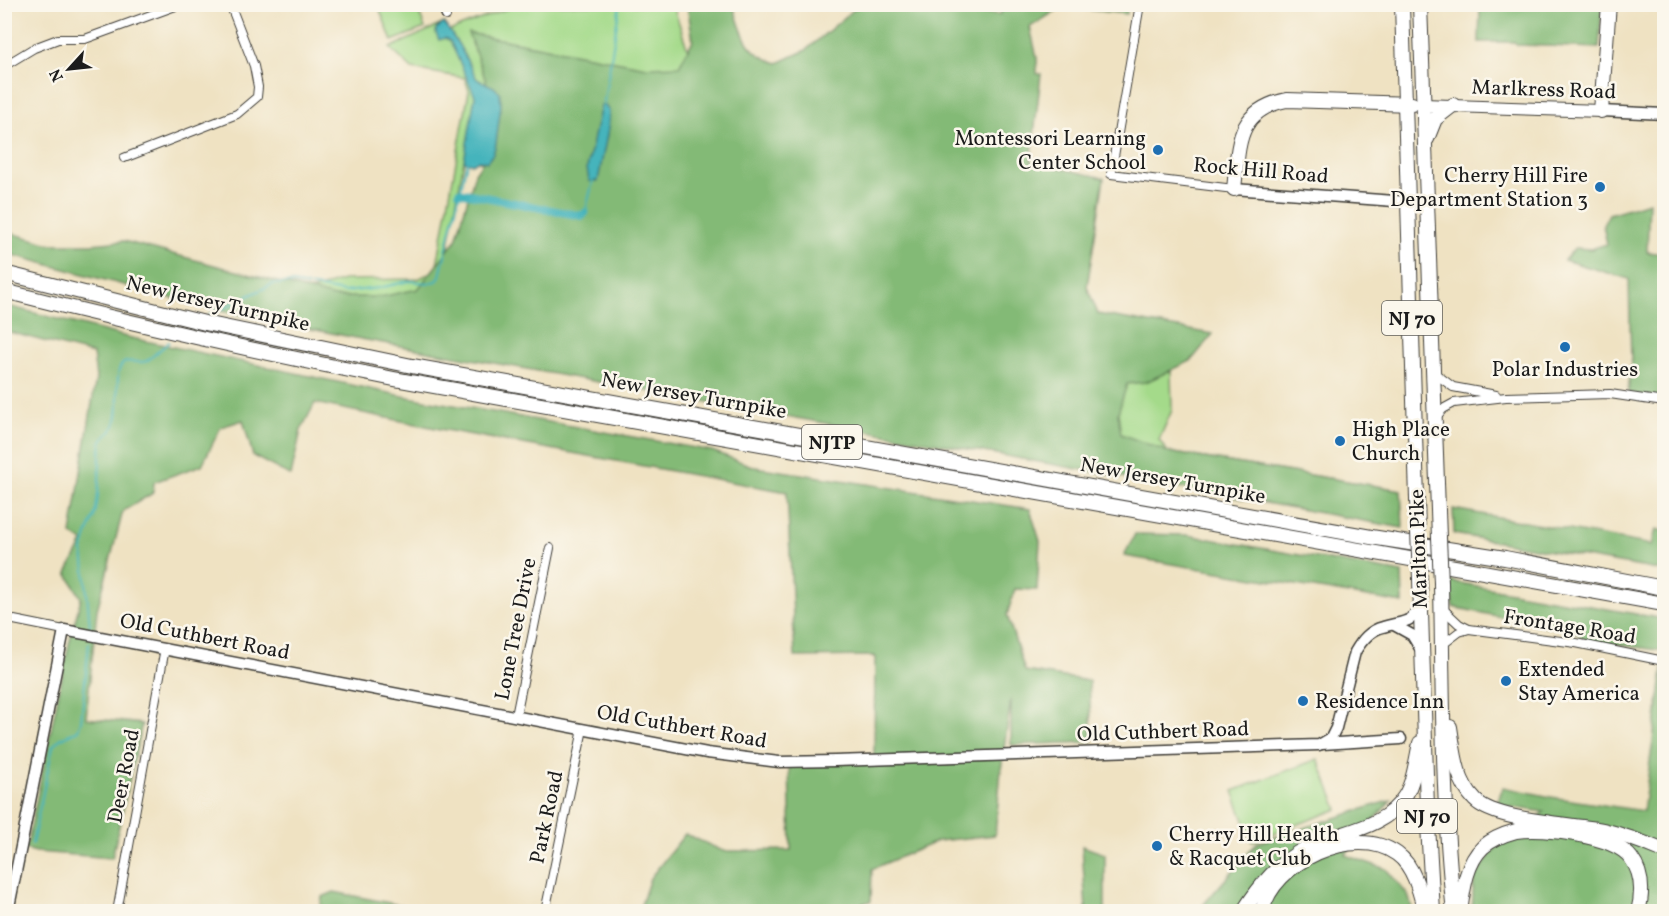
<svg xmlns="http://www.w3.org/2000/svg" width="1669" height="916" viewBox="0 0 1669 916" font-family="Vollkorn,serif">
	<rect width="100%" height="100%" fill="#fbf7ec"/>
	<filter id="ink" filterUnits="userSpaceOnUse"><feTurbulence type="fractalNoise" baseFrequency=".0167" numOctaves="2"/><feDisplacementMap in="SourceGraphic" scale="12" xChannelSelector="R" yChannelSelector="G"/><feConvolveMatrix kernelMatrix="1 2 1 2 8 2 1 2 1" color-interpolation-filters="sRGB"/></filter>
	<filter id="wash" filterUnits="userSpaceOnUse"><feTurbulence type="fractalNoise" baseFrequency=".008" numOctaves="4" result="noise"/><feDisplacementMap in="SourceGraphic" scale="24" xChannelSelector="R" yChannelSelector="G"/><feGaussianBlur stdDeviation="1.35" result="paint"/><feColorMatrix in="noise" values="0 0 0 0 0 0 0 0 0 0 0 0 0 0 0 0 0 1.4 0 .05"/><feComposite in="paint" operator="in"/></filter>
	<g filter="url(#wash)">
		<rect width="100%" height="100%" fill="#efe2c2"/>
		<g fill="#a4da8a" stroke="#607b53" stroke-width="1.5">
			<path d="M378,5H416L425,28L392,41Z"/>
			<path d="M517,5H673L696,75L487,162L464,160L437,312L1171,372L1172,410L1159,440L1168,452L1401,490L244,313L343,280L418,279L436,270L469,91L465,78L412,69L390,48L444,23L449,31Z"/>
			<path d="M1318,759L1338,809L1252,842L1233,791Z"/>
		</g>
		<g fill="#83ba76" stroke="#506b49" stroke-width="1.5">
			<path d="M1531,4L1602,5L1599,48L1518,45L1514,42H1479L1480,8H1505Z"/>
			<path d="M687,5H733C743,34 744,53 778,63L806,50L858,6L1001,14V5H1128L1127,14L1062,7L1030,27L1037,58V74H1041L1031,162L1104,178L1087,287L1098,314L1213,334L1191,361L1146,382L1127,384L1118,413L1121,434L1168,452L1401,490L1403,528L361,339L216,310L5,253L4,231L50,244H91L124,241L334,297H380L418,289L456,240L475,173L492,149L494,116L486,81L468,33L647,67L679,66L693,40Z"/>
			<path d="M1649,202L1647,252L1664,254V399L1628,393L1631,363L1629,279L1564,260L1575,248L1591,249L1607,244L1603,225L1609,214Z"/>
			<path d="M4,305L127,337L403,396L712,451L755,467L1030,509L1040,541L1037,590L1015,589L1007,615L1025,671L1089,681L1092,742L1011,745V699L1001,770L995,835L938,841L872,869L871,901L834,912L639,911L650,878L685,834L723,851L791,850L789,763L874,759L875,656L795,657L787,492L445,430L315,403L301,430L291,476L253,456L243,420L221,427L202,465L154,482L153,493L123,511L97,610L86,718L142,724L112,858L36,852L25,849L28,840L69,644L81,598L67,573L83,542L71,534L96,378L93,354L5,331Z"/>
			<path d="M1453,509L1652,545L1656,529L1664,531V571L1454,534Z"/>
			<path d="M1135,534L1187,535L1402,573L1403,603L1124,556Z"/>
			<path d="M1449,581L1664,619V651L1585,640L1575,632L1453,607Z"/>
			<path d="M1664,662V911L1472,912L1474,878L1495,848L1544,812L1496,805L1503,787L1551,797L1643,811Z"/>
			<path d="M1391,800L1345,855L1386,869L1408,895L1413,911L1197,912L1257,843Z"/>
			<path d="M1082,846L1105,854V911H1107H1086Z"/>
			<path d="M334,892L430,911H320L322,897Z"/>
		</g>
		<g fill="#44b4bc" stroke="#30686c" stroke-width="1.5">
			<path d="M444,23L459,45L477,79L494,87L500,93L501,105L496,144L493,154L487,162L479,160L472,164L464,161L475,96L450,41L445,38L439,40L436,33V29Z"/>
			<path d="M601,105H605L609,111L608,130L598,181H589L587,168Z"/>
		</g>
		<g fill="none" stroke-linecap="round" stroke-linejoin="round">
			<g stroke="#44b4bc" stroke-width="2">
				<path d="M603,107L620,4"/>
				<path d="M585,213L593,181"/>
				<path d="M209,315L273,284L292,283L344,292L379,288L409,281L428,283L437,281L440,276L467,162"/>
				<path d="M90,626L83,550C85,535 93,524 96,509C100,488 99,464 101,442C104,436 110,434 113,428C122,410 115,389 119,370C124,355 137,365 147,361L169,342"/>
				<path d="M32,844L53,746L60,739L78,730L81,721L89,643"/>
				<path d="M4,877L7,874"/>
			</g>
			<path stroke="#44b4bc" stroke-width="8" d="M459,192L582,216L585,213"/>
		</g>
	</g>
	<g filter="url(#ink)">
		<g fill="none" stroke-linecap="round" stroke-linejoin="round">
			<defs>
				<g id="street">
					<path d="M441,4L446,16"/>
					<path d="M1140,4L1111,174L1234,189"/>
					<path d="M4,66L34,48L58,39H85L181,4"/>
					<path d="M124,158L237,114L257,97L258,87L254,66L230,4"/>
					<path d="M1433,372L1453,387L1496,395"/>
					<path d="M1435,418L1443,409L1454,403L1506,397L1610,394L1664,402"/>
					<path d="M1442,608L1459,624L1469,629L1576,643L1664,661"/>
					<path d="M4,618L64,630"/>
					<path d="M1442,645L1459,632L1469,629"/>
					<path d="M516,716L550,548"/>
					<path d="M117,912L165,648"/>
					<path d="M545,912L583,729"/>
				</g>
				<g id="secondary">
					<path d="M1601,111L1664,114"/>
					<path d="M1234,189L1408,202"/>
					<path d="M1394,625L1412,635L1421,650"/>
					<path d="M1322,744L1401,739"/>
					<path d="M8,912L64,630L707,753L779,762L835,761L1319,745L1331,738L1336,728L1355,652C1362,640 1370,630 1383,627C1402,621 1414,625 1421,602"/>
				</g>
				<path id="primary" d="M1423,105L1601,111"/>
				<g id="highway">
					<path d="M1402,4L1418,532"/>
					<path d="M1420,4L1439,538"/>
					<path d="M1601,111L1609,4"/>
					<path d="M1427,139L1435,119L1453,105"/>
					<path d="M1234,189C1239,146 1235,110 1287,100L1412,104"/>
					<path d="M4,273L205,323L412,366L1371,537L1505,558L1664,588"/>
					<path d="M4,291C134,324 263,353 394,379L1664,604"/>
					<path d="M1420,579L1427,808L1433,912"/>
					<path d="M1441,583C1443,693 1442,803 1454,912"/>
					<path d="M1450,727C1454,752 1456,781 1475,800C1495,821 1572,824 1603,830C1624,835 1645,843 1664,851"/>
					<path d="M1243,912C1260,885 1279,862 1308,847C1341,831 1384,830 1405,796C1414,781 1416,761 1420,743"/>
					<path d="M1262,912C1272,862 1355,823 1397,854C1414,866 1420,892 1425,912"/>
					<path d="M1460,912C1463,890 1466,863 1483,847C1492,839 1505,834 1516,831C1543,827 1614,835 1631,858C1643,874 1643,893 1638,912"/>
				</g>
			</defs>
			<use href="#street" stroke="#3c3a35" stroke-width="10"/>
			<use href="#secondary" stroke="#3c3a35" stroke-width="13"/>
			<use href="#primary" stroke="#3c3a35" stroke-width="14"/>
			<use href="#highway" stroke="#3c3a35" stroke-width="16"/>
			<use href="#street" stroke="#fff" stroke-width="8"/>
			<use href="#secondary" stroke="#fff" stroke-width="10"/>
			<use href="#primary" stroke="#fff" stroke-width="12"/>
			<use href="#highway" stroke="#fff" stroke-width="14"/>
			<defs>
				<g id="highway-bridge">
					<path d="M1418,532L1420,579"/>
					<path d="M1439,538L1441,583"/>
				</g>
			</defs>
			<use href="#highway-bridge" stroke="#3c3a35" stroke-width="16" stroke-linecap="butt"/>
			<use href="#highway-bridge" stroke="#fff" stroke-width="14"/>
		</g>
	</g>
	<g fill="#1f6fb2" stroke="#fbf7ec" stroke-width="2">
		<circle cx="1158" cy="150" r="6"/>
		<circle cx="1600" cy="187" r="6"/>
		<circle cx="1565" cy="347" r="6"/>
		<circle cx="1340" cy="441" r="6"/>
		<circle cx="1506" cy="681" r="6"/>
		<circle cx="1303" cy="701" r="6"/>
		<circle cx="1157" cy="846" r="6"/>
	</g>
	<g text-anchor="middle" stroke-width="5" stroke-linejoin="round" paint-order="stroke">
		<g fill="#fbf7ec" stroke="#5f5e5a" stroke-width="1.5">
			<rect x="1382" y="301" width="60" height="34" rx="4.5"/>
			<rect x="802" y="425" width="60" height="34" rx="4.5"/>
			<rect x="1397" y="799" width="60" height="34" rx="4.5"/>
		</g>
		<g font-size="20" font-weight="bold" fill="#1c1c1c">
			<text x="1412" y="325">NJ 70</text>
			<text x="832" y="449">NJTP</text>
			<text x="1427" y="823">NJ 70</text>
		</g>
		<g font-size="21" fill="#1c1c1c" stroke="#fbf7ec">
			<text transform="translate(1544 89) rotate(2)" y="7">Marlkress Road</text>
			<text transform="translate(1261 170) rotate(5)" y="7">Rock Hill Road</text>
			<text transform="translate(218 303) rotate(13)" y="7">New Jersey Turnpike</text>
			<text transform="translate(694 395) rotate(10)" y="7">New Jersey Turnpike</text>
			<text transform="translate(1173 480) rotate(10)" y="7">New Jersey Turnpike</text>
			<text transform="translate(1418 549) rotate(-92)" y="7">Marlton Pike</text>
			<text transform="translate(1570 626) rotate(9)" y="7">Frontage Road</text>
			<text transform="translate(515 629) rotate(-79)" y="7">Lone Tree Drive</text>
			<text transform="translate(205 636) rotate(11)" y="7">Old Cuthbert Road</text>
			<text transform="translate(682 726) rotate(10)" y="7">Old Cuthbert Road</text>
			<text transform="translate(1163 731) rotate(-2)" y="7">Old Cuthbert Road</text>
			<text transform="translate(123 776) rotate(-79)" y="7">Deer Road</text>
			<text transform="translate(546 817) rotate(-78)" y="7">Park Road</text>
		</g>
		<g font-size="21" fill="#1c1c1c" stroke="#fbf7ec" text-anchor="start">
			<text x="1146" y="145" text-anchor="end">Montessori Learning<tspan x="1146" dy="24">Center School</tspan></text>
			<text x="1588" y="182" text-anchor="end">Cherry Hill Fire<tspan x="1588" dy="24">Department Station 3</tspan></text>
			<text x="1565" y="376" text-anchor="middle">Polar Industries</text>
			<text x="1352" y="436">High Place<tspan x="1352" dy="24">Church</tspan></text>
			<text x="1518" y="676">Extended<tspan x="1518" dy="24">Stay America</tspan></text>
			<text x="1315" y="708">Residence Inn</text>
			<text x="1169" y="841">Cherry Hill Health<tspan x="1169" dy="24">&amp; Racquet Club</tspan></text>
		</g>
	</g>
	<rect width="1669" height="916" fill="none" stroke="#fbf7ec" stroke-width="24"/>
	<g transform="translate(69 69) rotate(243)" stroke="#fbf7ec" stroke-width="4.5" paint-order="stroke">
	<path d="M0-4.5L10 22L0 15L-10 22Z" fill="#1c1c1c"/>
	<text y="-9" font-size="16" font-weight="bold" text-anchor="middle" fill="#1c1c1c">N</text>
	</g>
</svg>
